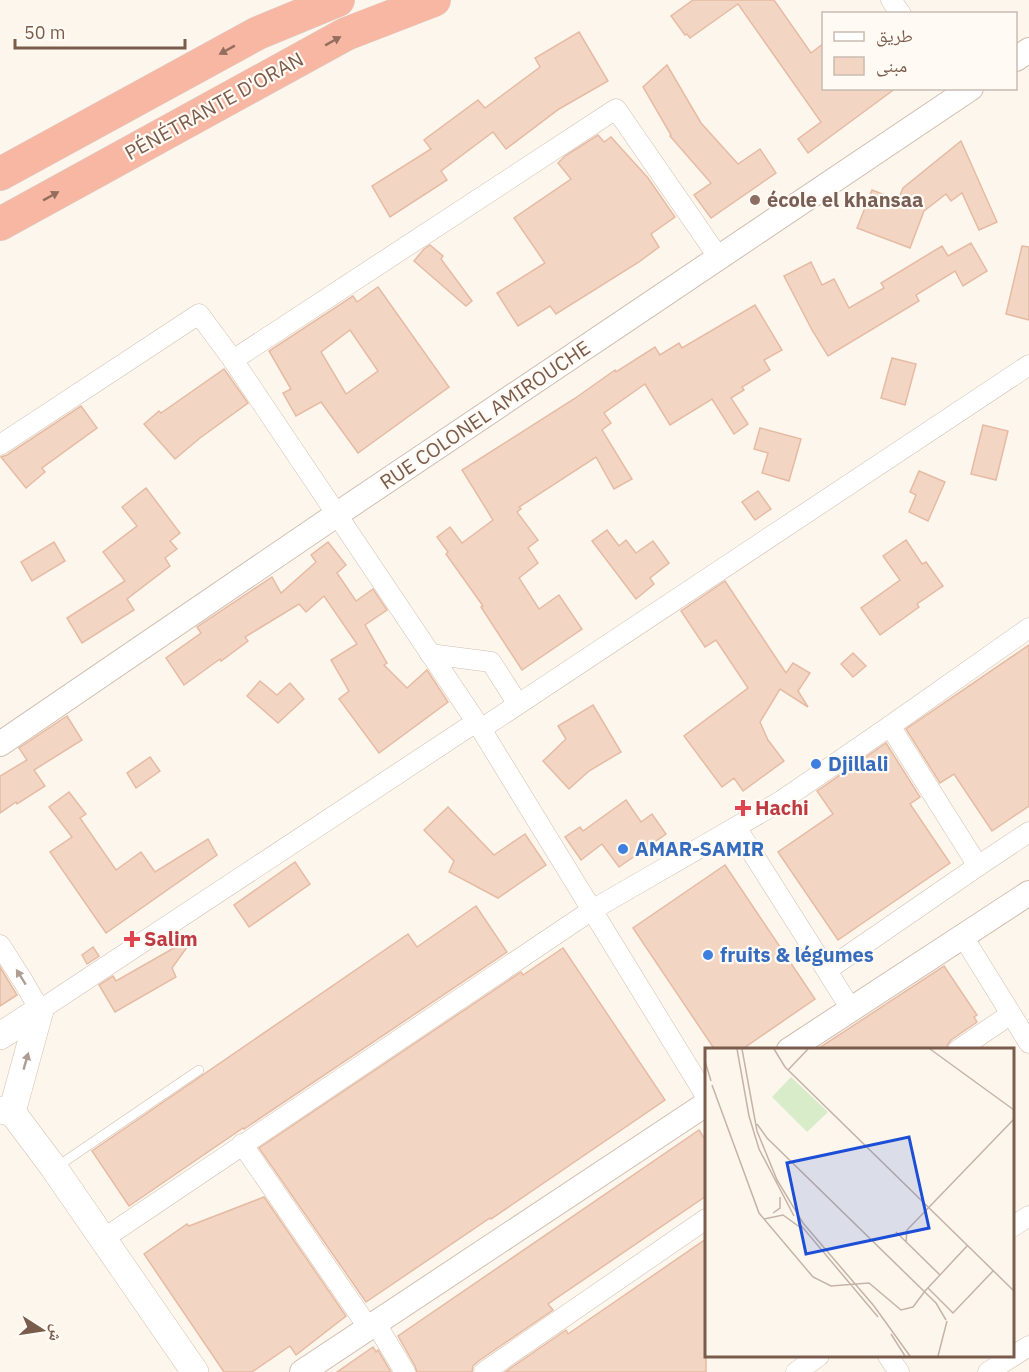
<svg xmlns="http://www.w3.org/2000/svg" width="1029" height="1372" viewBox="0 0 1029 1372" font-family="'IBM Plex Sans','Noto Naskh Arabic',sans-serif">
	<rect width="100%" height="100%" fill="#fdf6ec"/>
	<g fill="#f3d5c3" stroke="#e6bba3" stroke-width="1.5" fill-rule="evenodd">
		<path d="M693,0H774L811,53L824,43V88H896L808,153L798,139L821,122L738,4L690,38L687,34L685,35L671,16Z"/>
		<path d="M579,32L608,81L559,109L506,149L493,132L441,171L447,180L390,217L372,186L431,149L424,140L478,100L485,108L540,67L535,58Z"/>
		<path d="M667,65L701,123L738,164L760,149L776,173L711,218L694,195L711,183L670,136L671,135L643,87Z"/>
		<path d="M598,135L604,142L611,137L648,178L675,217L651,234L659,247L639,262L556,314L550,306L518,326L497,293L545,263L514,218L571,179L558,163L565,156Z"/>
		<path d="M961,141L997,222L979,230L962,193L951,201L946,194L924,211L910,248L857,228L872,190L898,200L903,188Z"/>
		<path d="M971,243L987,271L963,286L955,271L916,295L919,301L828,356L812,330L784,276L811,262L822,285L834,279L849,308L884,288L881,283L942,246L948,256Z"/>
		<path d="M430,245L443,256L441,259L472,301L466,306L414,261L424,249Z"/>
		<path d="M1022,246L1029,247V320L1006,314Z"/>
		<path d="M378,287L449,387L358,453L321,402L296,416L283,393L291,389L269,351L353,296L357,302ZM350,330L378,371L346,394L321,352Z"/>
		<path d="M755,305L782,350L764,360L770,370L742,387L744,390L731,398L748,424L734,434L712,399L670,425L645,384L604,413L611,423L602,430L632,479L614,489L596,457L519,507L521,509L517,512L538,540L528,548L538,563L519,578L539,609L559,595L582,629L522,670L481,607L483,606L446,554L448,552L437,537L450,527L462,543L493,520L462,470L574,399L615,370L616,372L655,347L660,355L679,343L682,348Z"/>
		<path d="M892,358L916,364L905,405L881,398Z"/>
		<path d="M224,369L248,403L200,438L175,459L144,424L159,411L161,413Z"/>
		<path d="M81,406L97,428L42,468L45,472L26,488L1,457L7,455Z"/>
		<path d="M983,425L1008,431L996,480L971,474Z"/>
		<path d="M760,428L801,439L789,481L762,473L768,453L754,449Z"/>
		<path d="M919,471L945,482L928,521L909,512L916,495L910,492Z"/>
		<path d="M146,488L180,533L170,541L177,549L165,558L170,566L127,599L134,610L82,643L67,618L125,581L103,552L137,526L122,507Z"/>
		<path d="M758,491L771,509L755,520L742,502Z"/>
		<path d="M607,530L619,546L626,540L636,553L653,541L669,563L650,578L654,584L636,599L592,541Z"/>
		<path d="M906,540L922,564L926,562L943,586L917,604L919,607L880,635L861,608L900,580L883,556Z"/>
		<path d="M54,542L65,561L32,581L21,562Z"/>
		<path d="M328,542L346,565L337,573L356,601L373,589L387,610L365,625L387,663L384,665L407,688L427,670L448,702L379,753L339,699L349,691L331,660L357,644L324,596L306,612L299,604L245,637L248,641L221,661L220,659L184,685L166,658L201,633L197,627L272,577L281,593L316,562L311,555Z"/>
		<path d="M725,581L786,673L793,663L810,673L798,691L808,707L780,689L760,722L768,740L784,761L743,791L734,778L722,787L684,736L748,688L716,640L705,647L681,611Z"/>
		<path d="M1029,645V806L992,831L954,774L940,783L906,729Z"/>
		<path d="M853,653L866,666L853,677L841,664Z"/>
		<path d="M260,681L277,695L290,683L304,699L278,723L247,696Z"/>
		<path d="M593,705L621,752L589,771L569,789L543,761L566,739L558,726Z"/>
		<path d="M67,716L82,740L34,770L45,786L17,804L16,802L0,813V776L27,760L19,748Z"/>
		<path d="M886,743L920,797L910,804L950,863L838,940L778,852L833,814L817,791Z"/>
		<path d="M150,757L160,771L136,788L127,773Z"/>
		<path d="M69,792L86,814L80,818L116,870L141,852L155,872L208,839L217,855L106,933L50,852L72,837L49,807Z"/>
		<path d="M626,800L641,822L652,814L666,834L619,867L602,844L581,860L565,837L580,827L583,831Z"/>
		<path d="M448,807L494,855L525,834L546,865L498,898L449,872L454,861L424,830Z"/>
		<path d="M295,862L310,884L249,927L234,905Z"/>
		<path d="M725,865L815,999L741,1050H715L633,928Z"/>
		<path d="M476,906L507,952L244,1129L243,1128L129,1206L92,1151L408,934L417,947Z"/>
		<path d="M195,936L172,968L176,977L115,1012L99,985L113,976L116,981Z"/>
		<path d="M93,947L99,956L87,964L82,955Z"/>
		<path d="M563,948L665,1100L491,1219L490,1218L366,1302L259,1148L521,972L523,975Z"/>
		<path d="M944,966L977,1015L974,1017L977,1022L951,1040L948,1044L946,1050H816Z"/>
		<path d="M0,967L17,995L0,1006Z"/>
		<path d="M699,1130L706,1141V1196L548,1304L553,1310L477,1362L473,1366L472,1372H417L415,1366L398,1336Z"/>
		<path d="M264,1197L346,1316L296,1355L290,1346L252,1372H224L144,1254L187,1224L189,1226Z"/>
		<path d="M706,1239V1372H505L566,1330L568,1334Z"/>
		<path d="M373,1347L376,1352L378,1350L391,1372H337Z"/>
	</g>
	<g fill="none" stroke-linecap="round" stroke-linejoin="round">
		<defs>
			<path id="service" d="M55,1168L199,1070"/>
			<g id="minor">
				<path d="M891,0L901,14"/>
				<path d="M233,360L616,109L719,258"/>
				<path d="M0,445L199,314L233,360L481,729L706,1096"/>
				<path d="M430,654L491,662L518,704"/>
				<path d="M890,726L978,866"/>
				<path d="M481,729L1029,365"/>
				<path d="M736,827L851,1009"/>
				<path d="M962,935L1029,1043"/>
				<path d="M0,945L23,981L40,1010L476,722"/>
				<path d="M827,970L978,866L1029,832"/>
				<path d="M958,1050L1011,1014"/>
				<path d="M242,1144L368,1327"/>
				<path d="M1012,1227L1029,1216"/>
				<path d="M103,1239L592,910L781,801L890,726L1029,628"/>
				<path d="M376,1324L405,1372"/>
				<path d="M888,1356L899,1372"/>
				<path d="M484,1372L706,1219"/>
				<path d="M796,1372L819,1356"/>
				<path d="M988,1372L1029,1346"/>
			</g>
			<g id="tertiary">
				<path d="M1016,59L1029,50"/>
				<path d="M0,744L336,515L971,88"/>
				<path d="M789,1050L1029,893"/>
				<path d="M302,1372L706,1104"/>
			</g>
			<g id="secondary">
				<path d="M0,1036L40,1010"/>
				<path d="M0,1110L12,1112L54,1168L195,1372"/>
				<path d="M12,1112L40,1010"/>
			</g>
			<g id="motorway">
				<path d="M0,174L258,33L338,0"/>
				<path d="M0,224L346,34L434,0"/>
			</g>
		</defs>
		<use href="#service" stroke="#d1beb0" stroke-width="10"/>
		<use href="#minor" stroke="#d1beb0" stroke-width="21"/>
		<use href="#tertiary" stroke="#d1beb0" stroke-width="26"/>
		<use href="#secondary" stroke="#d6c0b0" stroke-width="28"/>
		<use href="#motorway" stroke="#dad1cd" stroke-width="34"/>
		<use href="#service" stroke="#fff" stroke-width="9"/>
		<use href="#minor" stroke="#fff" stroke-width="20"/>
		<use href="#tertiary" stroke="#fff" stroke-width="24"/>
		<use href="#secondary" stroke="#fff" stroke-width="27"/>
		<use href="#motorway" stroke="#f7b7a3" stroke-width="33"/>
	</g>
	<defs><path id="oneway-solid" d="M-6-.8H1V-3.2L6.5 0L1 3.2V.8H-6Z" transform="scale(1.5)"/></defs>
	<g fill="#936e5e">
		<use href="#oneway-solid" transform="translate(333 41) rotate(-29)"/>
		<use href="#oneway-solid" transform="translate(227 50) rotate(151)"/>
		<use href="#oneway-solid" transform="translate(51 196) rotate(-29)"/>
	</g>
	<g fill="#af9d94">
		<use href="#oneway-solid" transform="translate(21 977) rotate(-122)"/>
		<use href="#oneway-solid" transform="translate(26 1061) rotate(-74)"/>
	</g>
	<circle fill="#8d6e63" stroke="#fffaf3" stroke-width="2" cx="755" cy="200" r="6"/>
	<g fill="#3f7fe0" stroke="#fffaf3" stroke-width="2">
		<circle cx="816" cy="764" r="6"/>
		<circle cx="623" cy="849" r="6"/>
		<circle cx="708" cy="955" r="6"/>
	</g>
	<g fill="#e0444e" stroke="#fffaf3" stroke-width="2">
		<path d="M740 799h6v6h6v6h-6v6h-6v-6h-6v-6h6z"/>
		<path d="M129 930h6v6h6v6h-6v6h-6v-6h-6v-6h6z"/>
	</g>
	<g text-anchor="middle" stroke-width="4.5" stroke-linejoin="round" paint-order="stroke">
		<g font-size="20" fill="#7a5c4d" stroke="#fffaf3">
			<text transform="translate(214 106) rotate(-29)" y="7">PÉNÉTRANTE D'ORAN</text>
			<text transform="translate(485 415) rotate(-34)" y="7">RUE COLONEL AMIROUCHE</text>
		</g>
		<g font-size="20" font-weight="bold" fill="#785e54" stroke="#fffaf3" text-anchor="start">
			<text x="767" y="207">école el khansaa</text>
		</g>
		<g font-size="20" font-weight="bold" fill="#366cbe" stroke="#fffaf3" text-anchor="start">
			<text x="828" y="771">Djillali</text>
			<text x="635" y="856">AMAR-SAMIR</text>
			<text x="720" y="962">fruits &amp; légumes</text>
		</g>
		<g font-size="20" font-weight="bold" fill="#be3a42" stroke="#fffaf3" text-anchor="start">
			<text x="755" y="815">Hachi</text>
			<text x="144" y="946">Salim</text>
		</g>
	</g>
	<g transform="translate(705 1048)">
		<rect width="309" height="309" fill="#fdf6ec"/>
		<path d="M86,29L123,64L102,84L67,49Z" fill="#d8ecc9"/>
		<path fill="none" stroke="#c5b3a7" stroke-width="1.5" d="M32,1L44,68L54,101L89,168M37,1L52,83L72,132L98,175L169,258L205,308M69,1L80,19L309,243M225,1L309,62M0,13L6,33M83,22L103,1M7,37L54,165L108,229L126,238L164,235L196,262L208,259L220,243M52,76L62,90L231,255L241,272M68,165L75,160V149M59,171L78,167L96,180M94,175L173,269M191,184L235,227L219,244M201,194L202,182L309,71M235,227L262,198M223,240L248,265L288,223M186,286L200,308M233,308L242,273"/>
		<path fill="#1d4ed8" fill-opacity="0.15" stroke="#1d4ed8" stroke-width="3" d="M204,89L224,180L101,206L82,115Z"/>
		<rect width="309" height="309" fill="none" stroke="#7a5c4d" stroke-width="3"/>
	</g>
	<rect x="822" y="12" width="195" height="78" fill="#fffaf3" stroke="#cabbb1" stroke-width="1.5"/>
	<rect x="834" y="32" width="30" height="9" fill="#ffffff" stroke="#cabbb1" stroke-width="1.5"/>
	<text x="876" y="42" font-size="18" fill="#7a5c4d">طريق</text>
	<rect x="834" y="57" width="30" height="18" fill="#f3d5c3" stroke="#cabbb1" stroke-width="1.5"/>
	<text x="876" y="72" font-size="18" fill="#7a5c4d">مبنى</text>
	<g transform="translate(42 1330) rotate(102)" stroke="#fffaf3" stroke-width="4.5" paint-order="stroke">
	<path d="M0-4.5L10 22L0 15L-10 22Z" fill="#7a5c4d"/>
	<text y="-9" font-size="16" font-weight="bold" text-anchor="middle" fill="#7a5c4d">ش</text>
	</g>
	<path d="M15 39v9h170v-9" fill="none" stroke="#7a5c4d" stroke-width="3"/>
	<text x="24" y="39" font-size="18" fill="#7a5c4d" stroke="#fffaf3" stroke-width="4.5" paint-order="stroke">50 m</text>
</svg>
